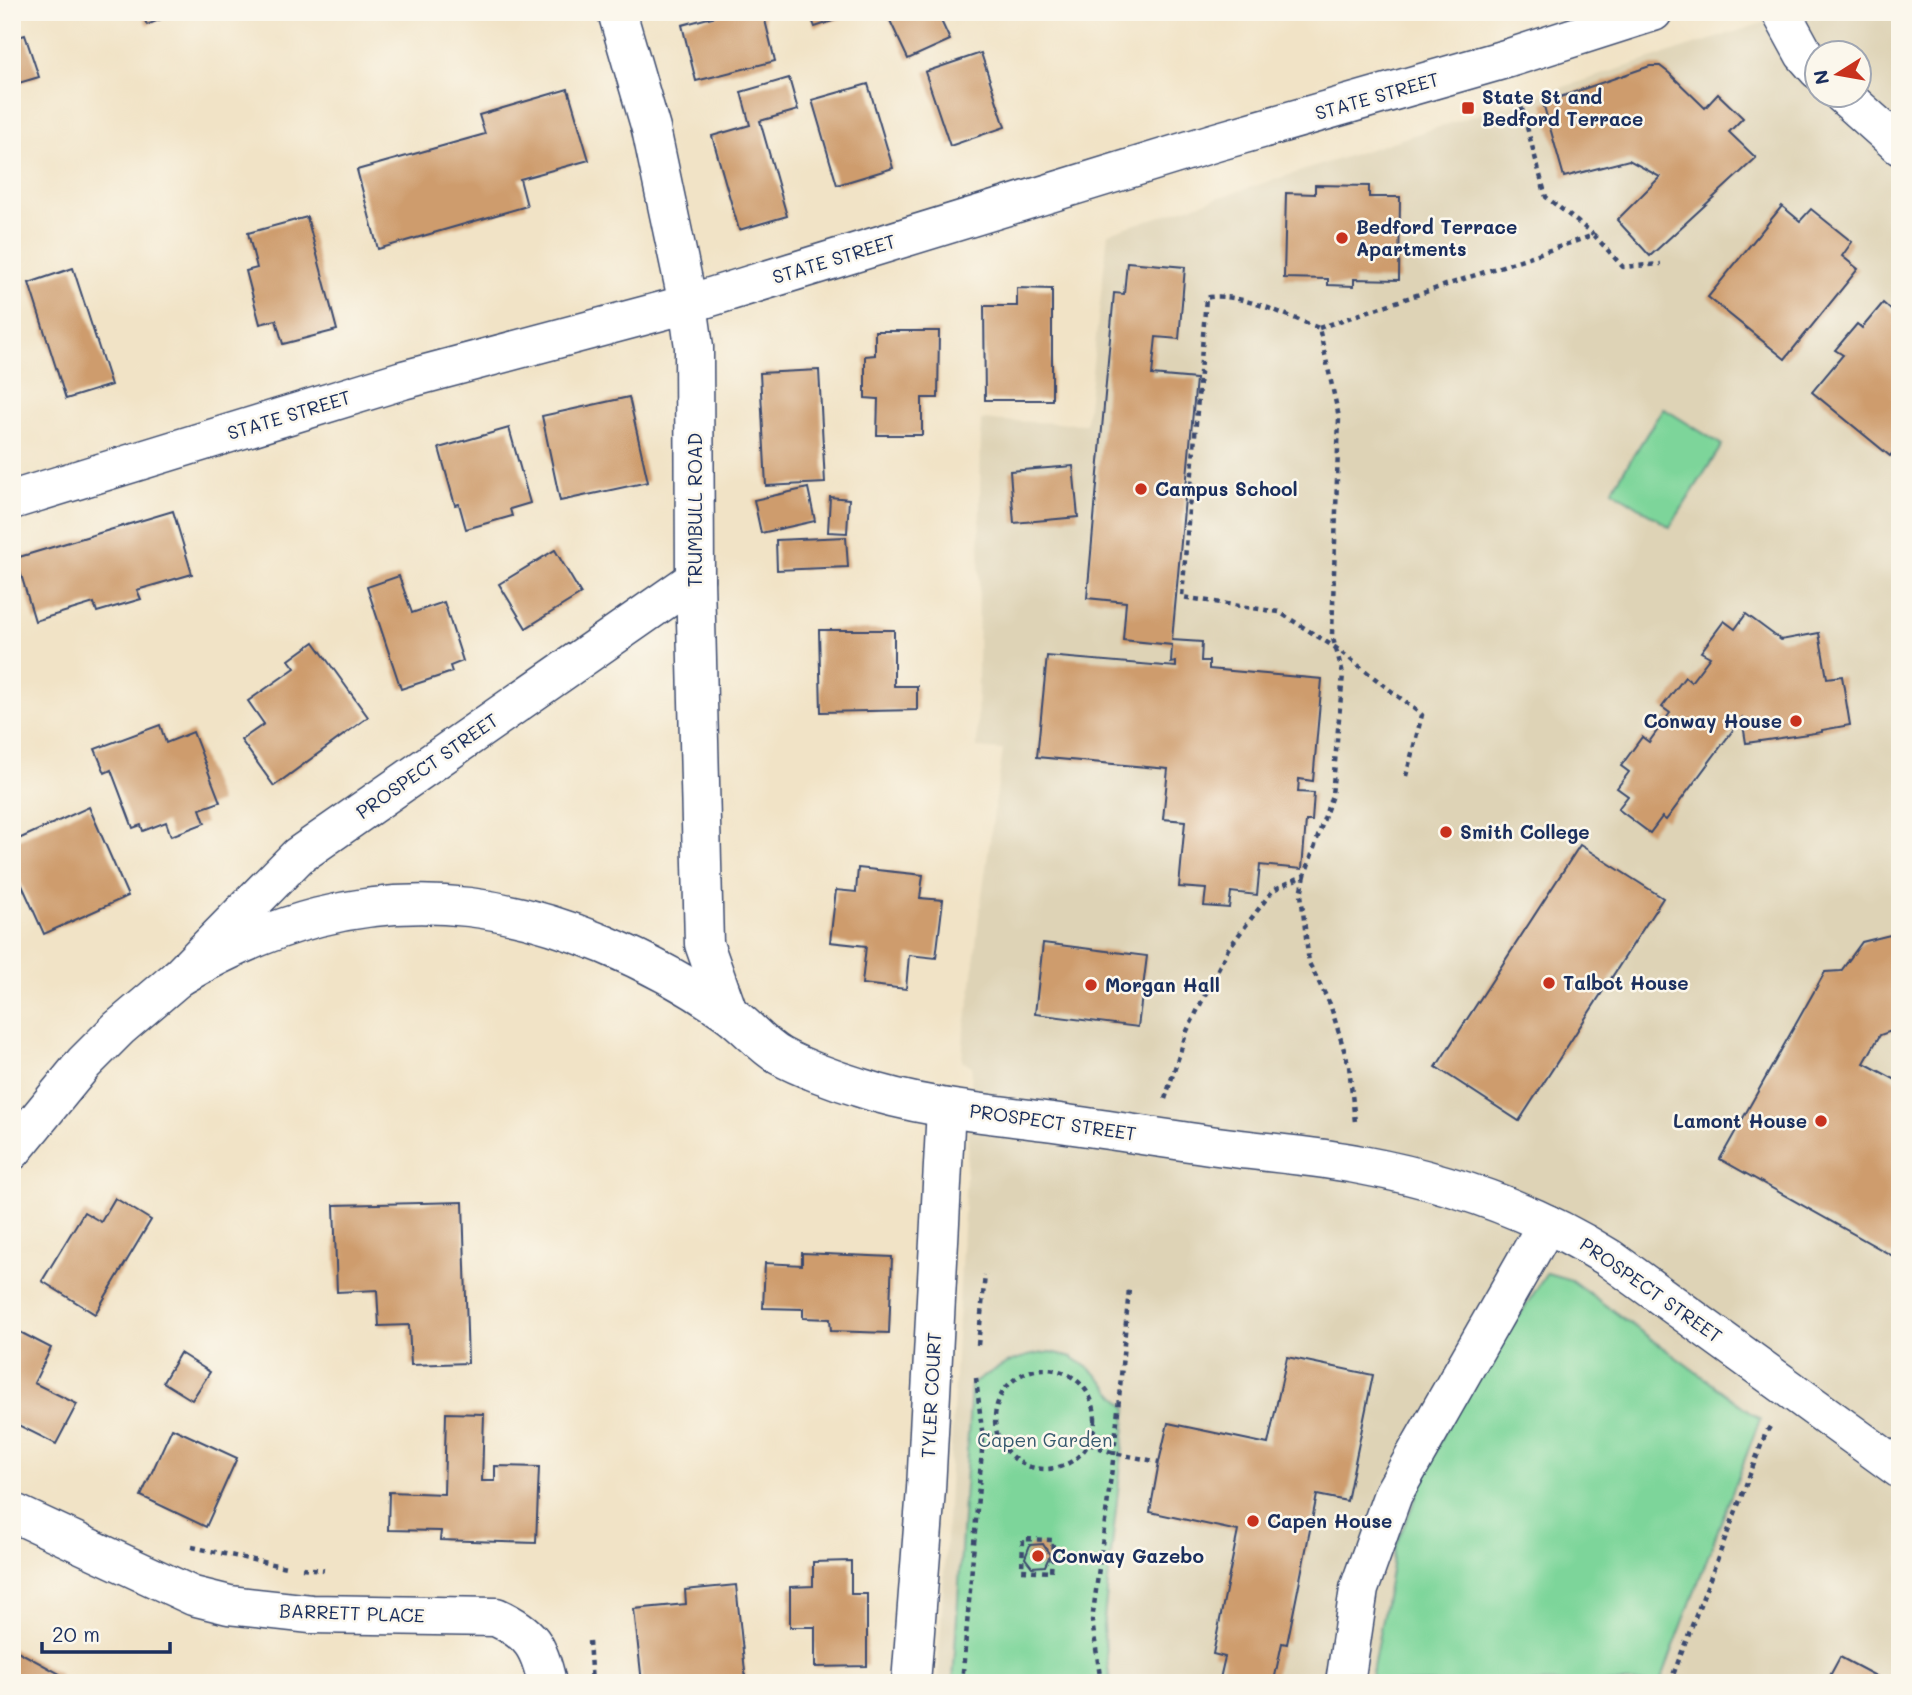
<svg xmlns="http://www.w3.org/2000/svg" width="1912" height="1695" viewBox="0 0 1912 1695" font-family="Mali,sans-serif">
	<rect width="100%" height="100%" fill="#fbf7ec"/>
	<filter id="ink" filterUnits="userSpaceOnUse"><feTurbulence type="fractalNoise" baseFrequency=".0143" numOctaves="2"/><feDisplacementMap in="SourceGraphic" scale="14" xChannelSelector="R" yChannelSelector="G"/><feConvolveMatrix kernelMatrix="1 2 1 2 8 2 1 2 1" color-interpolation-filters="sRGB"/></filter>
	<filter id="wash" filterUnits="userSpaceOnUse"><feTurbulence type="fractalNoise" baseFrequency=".00686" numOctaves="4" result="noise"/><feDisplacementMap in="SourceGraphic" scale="28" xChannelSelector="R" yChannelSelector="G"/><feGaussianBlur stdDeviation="1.57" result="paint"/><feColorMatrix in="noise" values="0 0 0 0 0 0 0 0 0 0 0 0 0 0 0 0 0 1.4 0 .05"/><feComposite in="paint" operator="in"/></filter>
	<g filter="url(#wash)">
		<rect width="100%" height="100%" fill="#f1e3c6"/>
		<path fill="#ded3b6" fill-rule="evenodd" d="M1797,12H1900V1683H938L972,1066L962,1061L964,1030L971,993L979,916L1003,750L977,748L981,420L1086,424L1108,233ZM1818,52H1860V94H1818Z"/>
		<g fill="#7dd59a" stroke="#4c827c" stroke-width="2">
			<path d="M1663,408L1722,445L1670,527L1612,490Z"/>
			<path d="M1547,1273L1571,1280L1760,1419L1660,1683H1370L1396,1544L1446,1428Z"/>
			<path d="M1051,1352L1072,1357L1094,1372L1127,1408L1103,1628L1110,1683H953L971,1385C1000,1365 1016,1356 1051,1352Z"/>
		</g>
		<g id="blocks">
			<g fill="#ce9c6d">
				<path d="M141,12H178L147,25Z"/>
				<path d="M731,12H763L775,61L696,81L682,25Z"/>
				<path d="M809,12H856V13L815,27Z"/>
				<path d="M886,12H937L950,40L908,59Z"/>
				<path d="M25,35L39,77L12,85V39Z"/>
				<path d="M981,53L1005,127L950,146L925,72Z"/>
				<path d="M1650,66H1660L1669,73L1705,108L1718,94L1743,118L1729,132L1756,158L1650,256L1617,220L1660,177L1629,160L1564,177L1543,103Z"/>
				<path d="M789,78L798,110L760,121L787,216L739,230L712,136L750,125L741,92Z"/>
				<path d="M868,84L893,168L837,185L812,100Z"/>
				<path d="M568,89L589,160L520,179L527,206L378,249L357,170L485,134L479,115Z"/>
				<path d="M1315,185L1369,186V197H1400L1399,280L1354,279V286L1328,285V279L1284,278L1286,193L1315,194Z"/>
				<path d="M1782,206L1800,221L1811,209L1852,242L1842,256L1858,269L1785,359L1708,297Z"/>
				<path d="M307,217L337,330L283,344L276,320L260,324L246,271L257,268L248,233Z"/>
				<path d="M1127,262L1185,267L1179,339L1156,337L1152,375L1196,379L1172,640L1202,642L1201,661H1209V669L1322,679L1313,781L1299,779L1298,792L1314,793L1312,821H1306L1302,869L1260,865L1257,895L1231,892L1229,908L1204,906L1206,889L1179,887L1185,821L1163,819L1168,769L1037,757L1047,656L1176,667V662L1171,663L1172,645L1123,640L1126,602L1087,598L1114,293L1124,294Z"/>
				<path d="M73,268L111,385L66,399L29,283Z"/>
				<path d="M1017,288L1052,289V400H985L984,306H1017Z"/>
				<path d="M1883,303L1900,318V444L1890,456L1812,392L1843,355L1835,350L1857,324L1862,328Z"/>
				<path d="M875,331H939L938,398H922V435H877L878,399L865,398V356L875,355Z"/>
				<path d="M819,370L825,483L766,486L760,373Z"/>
				<path d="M629,397L648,482L560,501L542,416Z"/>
				<path d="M509,428L530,503L510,509L512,516L466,529L459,504L455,505L439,448Z"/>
				<path d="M1073,466L1078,517L1014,523L1010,471Z"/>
				<path d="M808,488L815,521L761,533L754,500Z"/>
				<path d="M830,497L849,499L847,533L828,532Z"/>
				<path d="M173,511L192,574L137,590L141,599L97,612L94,603L35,621L16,558Z"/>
				<path d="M846,537L848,567L777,570L776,540Z"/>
				<path d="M555,550L581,594L526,628L499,584Z"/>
				<path d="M399,576L412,613L444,602L463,661L450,666L452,672L401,689L367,587Z"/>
				<path d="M1746,614L1781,640L1819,633L1827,678L1842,676L1850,725L1822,730V732L1746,743L1742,718L1666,820L1662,817L1650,833L1618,809L1628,796L1617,788L1629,772L1621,766L1642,737L1649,742L1670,713L1662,707L1685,677L1691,682L1710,657L1701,652L1724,621L1735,629Z"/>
				<path d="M819,630H894V686H917V710L821,712Z"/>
				<path d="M314,642L368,717L274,786L241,740L264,724L248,701L295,668L289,660Z"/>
				<path d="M160,725L166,743L193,732L220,802L200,809L205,823L171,836L166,822L143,831L141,825L133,828L111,770L105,773L95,749Z"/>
				<path d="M89,807L128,896L44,934L12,863V842Z"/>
				<path d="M1580,845L1663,898L1519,1121L1436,1067Z"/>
				<path d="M858,868L923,875L920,898L943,900L936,958L909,955L906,989L862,984L866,946L830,942L836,890L856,892Z"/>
				<path d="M1894,934L1900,937V1028L1880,1035L1864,1063L1900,1082V1260L1720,1159L1825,972L1841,971L1862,942Z"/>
				<path d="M1043,943L1147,956L1138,1027L1035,1014Z"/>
				<path d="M115,1198L151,1220L95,1314L42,1281L84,1212L101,1222Z"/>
				<path d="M463,1202L468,1363L411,1365L409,1325L379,1326L377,1290L337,1292L334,1205Z"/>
				<path d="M802,1253L892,1257L889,1333L831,1331L830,1319L803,1318V1309L763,1308L765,1263L802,1265Z"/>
				<path d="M18,1331L51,1348L34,1383L77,1404L56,1444L12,1422V1342Z"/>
				<path d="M180,1353L210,1372L192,1400L163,1382Z"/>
				<path d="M1287,1357L1373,1375L1347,1501L1317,1495L1287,1644L1282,1643L1274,1681L1265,1679L1264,1683H1219L1225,1657L1213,1654L1238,1531L1150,1512L1159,1462L1168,1423L1268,1444Z"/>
				<path d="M446,1413L484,1414L482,1481H495V1466L539,1467L536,1543L440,1540L441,1531L388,1530L389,1492L444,1494Z"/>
				<path d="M172,1428L237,1458L206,1527L141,1496Z"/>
				<path d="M1043,1544L1050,1555L1045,1566L1032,1567L1025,1558L1030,1545Z"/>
				<path d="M851,1561V1594H867V1666L815,1667V1627H790V1587L813,1586V1562Z"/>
				<path d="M736,1585L746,1681L642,1683L634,1609L686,1604L685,1590Z"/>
				<path d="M12,1648L60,1674L54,1683H12Z"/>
				<path d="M1840,1657L1889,1683H1826Z"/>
			</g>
		</g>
	</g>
	<g filter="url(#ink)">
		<use href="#blocks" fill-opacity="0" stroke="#3b4a6e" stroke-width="2"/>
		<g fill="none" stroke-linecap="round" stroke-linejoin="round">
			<defs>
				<g id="minor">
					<path d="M617,12L651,129L688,304L694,347L695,579L704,944L728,1012"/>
					<path d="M1781,12L1804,54L1818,70"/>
					<path d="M1842,94L1900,146"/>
					<path d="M179,977C270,923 362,895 469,907C558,918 655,961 727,1012C746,1025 761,1045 780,1056C800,1067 835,1080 858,1087C917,1107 983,1113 1045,1121C1105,1129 1165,1139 1225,1147C1270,1153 1316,1156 1361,1165C1448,1181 1534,1211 1609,1258L1900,1469"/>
					<path d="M12,1151L84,1063L119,1028L179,977L298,856L695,579"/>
					<path d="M12,1512L193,1596L229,1605L311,1614L496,1617C531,1633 539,1646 547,1683"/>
					<path d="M911,1683L926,1489L946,1108"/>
					<path d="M1345,1683L1359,1589L1393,1494L1547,1224"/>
				</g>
				<path id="major" d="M12,500L403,380L688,304L1216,142L1509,58L1653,12"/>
			</defs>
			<use href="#minor" stroke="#3b4a6e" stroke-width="41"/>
			<use href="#major" stroke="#3b4a6e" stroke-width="41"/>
			<g stroke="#3b4a6e" stroke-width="4.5" stroke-dasharray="5 5" stroke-linecap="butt">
				<path d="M1519,98L1546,197L1593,234"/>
				<path d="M1319,328L1594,235L1623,267L1661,264"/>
				<path d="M1305,875L1301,894L1309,963L1330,1004L1349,1066L1355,1122"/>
				<path d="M1165,1099L1187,1031L1228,949L1273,890L1305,875L1332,795L1343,674L1332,635L1339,417L1319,328C1290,317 1234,290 1206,298L1182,597L1279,612L1336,648L1422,715L1406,776"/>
				<path d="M978,1345L985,1275"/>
				<circle cx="1045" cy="1419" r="50"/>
				<path d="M976,1378L983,1439"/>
				<path d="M1089,1444L1114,1453L1159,1462"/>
				<path d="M192,1547L286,1567"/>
				<path d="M1052,1556L1051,1572L1022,1570L1023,1539L1053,1540L1052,1556L1100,1558"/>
				<path d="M302,1568L324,1570"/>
				<path d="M589,1641L592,1683"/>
				<path d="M962,1683L983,1439L996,1432"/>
				<path d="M1101,1683L1092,1621L1114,1453L1129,1289"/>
				<path d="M1670,1683L1765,1435L1771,1425"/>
			</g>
			<use href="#minor" stroke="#fff" stroke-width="38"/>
			<use href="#major" stroke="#fff" stroke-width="38"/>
		</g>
	</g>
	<g fill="#c8321e" stroke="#fbf7ec" stroke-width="2.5">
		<rect x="1461" y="101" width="14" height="14" rx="3.5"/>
		<circle cx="1342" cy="238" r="7"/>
		<circle cx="1141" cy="489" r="7"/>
		<circle cx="1796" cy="721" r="7"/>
		<circle cx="1446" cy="832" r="7"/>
		<circle cx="1549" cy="983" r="7"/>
		<circle cx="1091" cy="985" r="7"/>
		<circle cx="1821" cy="1121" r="7"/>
		<circle cx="1253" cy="1521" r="7"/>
		<circle cx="1038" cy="1556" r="7"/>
	</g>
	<g text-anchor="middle" stroke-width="5" stroke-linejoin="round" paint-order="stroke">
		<g font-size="19" fill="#1b2f5e" stroke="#fbf7ec">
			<text transform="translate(1377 96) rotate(-16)" y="7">STATE STREET</text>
			<text transform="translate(834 259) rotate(-17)" y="7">STATE STREET</text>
			<text transform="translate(289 415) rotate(-17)" y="7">STATE STREET</text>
			<text transform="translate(695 510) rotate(-90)" y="7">TRUMBULL ROAD</text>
			<text transform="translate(427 766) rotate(-35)" y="7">PROSPECT STREET</text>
			<text transform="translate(1053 1122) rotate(8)" y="7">PROSPECT STREET</text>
			<text transform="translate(1651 1290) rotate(35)" y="7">PROSPECT STREET</text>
			<text transform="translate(931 1395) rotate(-87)" y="7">TYLER COURT</text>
			<text transform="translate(352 1613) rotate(2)" y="7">BARRETT PLACE</text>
		</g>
		<g font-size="19" font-weight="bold" fill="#1b2f5e" stroke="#fbf7ec" text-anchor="start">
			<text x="1482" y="104">State St and<tspan x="1482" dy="22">Bedford Terrace</tspan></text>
			<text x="1356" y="234">Bedford Terrace<tspan x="1356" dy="22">Apartments</tspan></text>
			<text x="1155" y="496">Campus School</text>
			<text x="1782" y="728" text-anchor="end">Conway House</text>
			<text x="1460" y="839">Smith College</text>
			<text x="1563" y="990">Talbot House</text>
			<text x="1105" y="992">Morgan Hall</text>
			<text x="1807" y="1128" text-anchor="end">Lamont House</text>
			<text x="1267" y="1528">Capen House</text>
			<text x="1052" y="1563">Conway Gazebo</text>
		</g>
		<g font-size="19" fill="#34586d" stroke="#fbf7ec">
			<text x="1045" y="1447">Capen Garden</text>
		</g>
	</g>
	<rect width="1912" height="1695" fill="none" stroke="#fbf7ec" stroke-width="42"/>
	<g transform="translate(1838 74) rotate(259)"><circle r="33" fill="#fbf7ec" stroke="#a1a7b3" stroke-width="2"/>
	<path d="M0-5L12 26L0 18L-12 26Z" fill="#c8321e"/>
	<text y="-10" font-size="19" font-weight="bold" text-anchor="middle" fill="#1b2f5e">N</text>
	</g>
	<path d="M42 1642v10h128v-10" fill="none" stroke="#1b2f5e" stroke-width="3.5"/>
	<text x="52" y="1642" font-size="21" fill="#1b2f5e" stroke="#fbf7ec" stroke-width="5" paint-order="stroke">20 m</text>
</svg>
